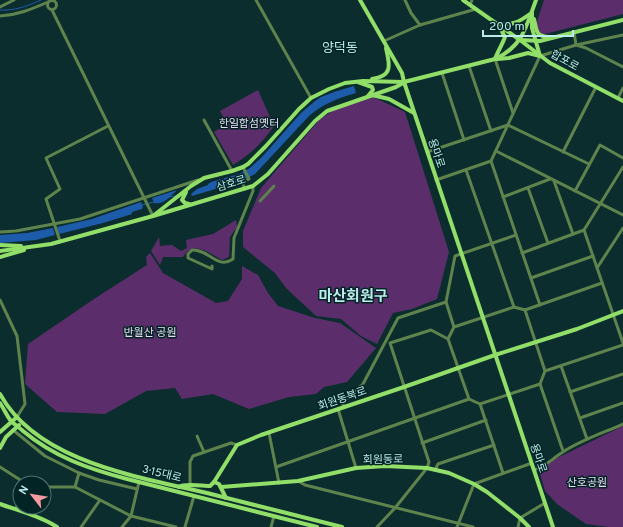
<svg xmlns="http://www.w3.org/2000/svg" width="623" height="527" viewBox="0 0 623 527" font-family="Overpass,'Noto Sans KR',sans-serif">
	<rect width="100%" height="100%" fill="#0c2d2e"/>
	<g fill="#5b2e6b">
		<path d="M544,0H623V14L541,35L536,25Z"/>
		<path d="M258,90L274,126C263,142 250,155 233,165L214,132L227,124L220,111Z"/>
		<path d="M373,97L405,112L449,252L437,299L412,309L393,313L377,344L361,336L341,319L316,316L286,288L275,273L243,247V231L261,188L320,119L334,110Z"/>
		<path d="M236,220L237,227L230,237L229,257L222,260C209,253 193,240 183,257H163L160,265L151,251L159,237L160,246L172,245L181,251L187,248L186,240L213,234Z"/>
		<path d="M150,253L163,273L216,303L228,301L242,279V266L258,275L268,293L278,306L315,318L340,323L376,348L347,382L324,387L316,394L289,397L249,409L213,394L182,399L175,388L146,391L105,414L57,412L25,384L28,344L94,299L147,265L146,257Z"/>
		<path d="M623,426V527H609L586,524L557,504L545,491L540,474L544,467L553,460Z"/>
	</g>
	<g fill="#1d5caa">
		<path d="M354,86L356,93C338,98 323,104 309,116L255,174L242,181L192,196L191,194L197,189L208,185V184L211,182L239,174L250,168L262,157L301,113L314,102L321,97L334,92Z"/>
		<path d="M177,190C171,196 164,205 154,203L152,198Z"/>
		<path d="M141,202L143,207L142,209L132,212V214L103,223L59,234L57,227L92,219Z"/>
		<path d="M53,228L55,235L36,240L0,243V235L27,233Z"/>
	</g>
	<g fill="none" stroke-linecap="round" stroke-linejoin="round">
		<g stroke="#1d5caa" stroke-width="1">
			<path d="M0,10C14,11 28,6 41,0"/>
			<path d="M169,197L176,196"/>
			<path d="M142,205L154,202"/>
		</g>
		<g stroke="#5e834c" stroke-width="3">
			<path d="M256,0L311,98"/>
			<path d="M405,0L411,13L420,25"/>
			<circle cx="52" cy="5" r="4.5"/>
			<path d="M470,5L472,0"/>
			<path d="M0,7L14,0"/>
			<path d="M52,10L153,216"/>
			<path d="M0,16C18,15 32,9 48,2"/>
			<path d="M574,32L576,45L586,48L623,67"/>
			<path d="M384,41L420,25L476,9"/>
			<path d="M495,59L513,113"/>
			<path d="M469,66L491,131"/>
			<path d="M442,73L464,140"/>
			<path d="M618,98L623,88"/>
			<path d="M204,120L232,171"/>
			<path d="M496,151L623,215"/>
			<path d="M427,152L508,125L589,164"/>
			<path d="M563,152L596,87"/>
			<path d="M491,161L540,305"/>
			<path d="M243,167L249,179L242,182L245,189"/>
			<path d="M466,170L514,307"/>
			<path d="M436,180L491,161L540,56L576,45L623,35"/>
			<path d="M554,181L573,234"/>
			<path d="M528,188L548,243"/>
			<path d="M575,191L600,145L623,158"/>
			<path d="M503,197L550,179"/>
			<path d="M260,201L274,186"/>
			<path d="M584,230L623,343"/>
			<path d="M0,232L16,231L80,219L198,180"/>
			<path d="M60,241L46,199L60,189L46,158L108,126"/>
			<path d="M522,253L584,230L623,167"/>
			<path d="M212,266V269L188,258V254L192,250C209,249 217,270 233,259L234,238L253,191V186"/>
			<path d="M597,268L623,228"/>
			<path d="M531,278L593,256"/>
			<path d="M0,300L17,336L25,404L17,417"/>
			<path d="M525,310L602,283"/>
			<path d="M454,327L446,302L455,256L516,235"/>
			<path d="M561,366L587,439"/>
			<path d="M545,371L623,345"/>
			<path d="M540,384L563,451"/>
			<path d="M570,392L623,374"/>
			<path d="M480,404L540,384L545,371L525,310L514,307"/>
			<path d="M343,407V400L348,398L363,384L398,318L446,302"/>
			<path d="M338,409L356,468"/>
			<path d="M580,418L623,403"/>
			<path d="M13,430L45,456L79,473L75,487"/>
			<path d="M269,433L279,483"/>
			<path d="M197,436L204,452"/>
			<path d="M422,443L486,420"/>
			<path d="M0,467L25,483"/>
			<path d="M276,467L469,399"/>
			<path d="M435,470L438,464L494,445"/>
			<path d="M534,470C545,467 553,458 563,452C581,440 603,433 623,424"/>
			<path d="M79,473L99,480L137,489"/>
			<path d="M503,473L480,404L469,399L448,339L454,327L514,307"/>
			<path d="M298,481L305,485L473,527"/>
			<path d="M190,485V462L193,456L231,443L237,445"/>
			<path d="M44,487H75L131,516L176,527"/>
			<path d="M15,509L20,502"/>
			<path d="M81,527L100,500"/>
			<path d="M122,527L131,516L139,482"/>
			<path d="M185,527L194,496"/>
			<path d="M271,527L274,516"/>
			<path d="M377,527L395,508L427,468L429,462L390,343L431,330L448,339"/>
			<path d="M457,527L474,484L532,463"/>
			<path d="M518,527L520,518L545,503"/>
		</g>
		<g stroke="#91de69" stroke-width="4">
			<path d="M360,0L402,73L404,82L553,527"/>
			<path d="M463,0L520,40L550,63L623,101"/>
			<path d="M534,19C537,31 535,36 549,37"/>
			<path d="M498,24C511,26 519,22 530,14"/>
			<path d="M521,40L540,41L623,20"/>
			<path d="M495,59C498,51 502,45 505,37L499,26"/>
			<path d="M497,59L509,58L528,53L540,56L532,28V13"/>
			<path d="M372,79C393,76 390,65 386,48"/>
			<path d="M358,82L372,87L373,90L368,96"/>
			<path d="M372,95L389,99L414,113"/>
			<path d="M186,192L182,200L185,203L189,204"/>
			<path d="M153,216L191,186L204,178L232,171L243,167L248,164L266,146L299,109L311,98L329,89L345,83L363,81L404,82L495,59C523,46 526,27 536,0"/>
			<path d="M0,245L21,246"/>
			<path d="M0,251L51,244L153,216L253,186L268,174L315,121L327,111L396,87L403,83"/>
			<path d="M0,257L24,250"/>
			<path d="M0,394C37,462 139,477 207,493C252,504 297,516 342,527"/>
			<path d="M0,403C4,409 7,416 11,421C15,425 20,428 23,431C54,457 89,469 127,479L317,527"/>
			<path d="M0,432L17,417"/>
			<path d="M0,448L6,437L19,425"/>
			<path d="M214,482L219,484L226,498"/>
			<path d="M179,487C184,483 202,486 210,486L214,482L237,445L261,435L404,387L495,355L577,329L623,311"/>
			<path d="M221,487L298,481L356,468L385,466L427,468L449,473L474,484L487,492L520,518L529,527"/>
			<path d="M0,504C19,511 41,516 57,527"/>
		</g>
	</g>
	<g text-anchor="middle" stroke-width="3" stroke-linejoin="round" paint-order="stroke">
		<g font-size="11" fill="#bcebeb" stroke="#022424">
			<text transform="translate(565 60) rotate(29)" y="4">합포로</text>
			<text transform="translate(437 153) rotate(71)" y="4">용마로</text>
			<text transform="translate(231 183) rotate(-17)" y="4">삼호로</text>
			<text transform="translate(342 398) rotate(-19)" y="4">회원동북로</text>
			<text transform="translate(539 458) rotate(71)" y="4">용마로</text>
			<text transform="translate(383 459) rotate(-1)" y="4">회원동로</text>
			<text transform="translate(162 473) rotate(14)" y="4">3·15대로</text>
		</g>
		<g font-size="11" fill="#ebdbf2" stroke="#022424">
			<text x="249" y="127">한일합섬옛터</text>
			<text x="150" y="336">반월산 공원</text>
			<text x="587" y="486">산호공원</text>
		</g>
		<g font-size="13" fill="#bcebeb" stroke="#022424">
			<text x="340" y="52">양덕동</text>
		</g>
		<g font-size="15" font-weight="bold" fill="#bcebeb" stroke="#022424">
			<text x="353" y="301">마산회원구</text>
		</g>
	</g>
	<g transform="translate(32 495) rotate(301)"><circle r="19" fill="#022424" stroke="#4c7474"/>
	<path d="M0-3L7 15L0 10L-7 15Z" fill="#f49aa0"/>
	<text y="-6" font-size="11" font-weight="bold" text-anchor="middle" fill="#bcebeb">N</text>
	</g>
	<path d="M483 30v6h90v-6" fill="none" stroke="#bcebeb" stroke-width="2"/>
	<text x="489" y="30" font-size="12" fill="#bcebeb" stroke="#022424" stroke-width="3" paint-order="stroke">200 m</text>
</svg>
